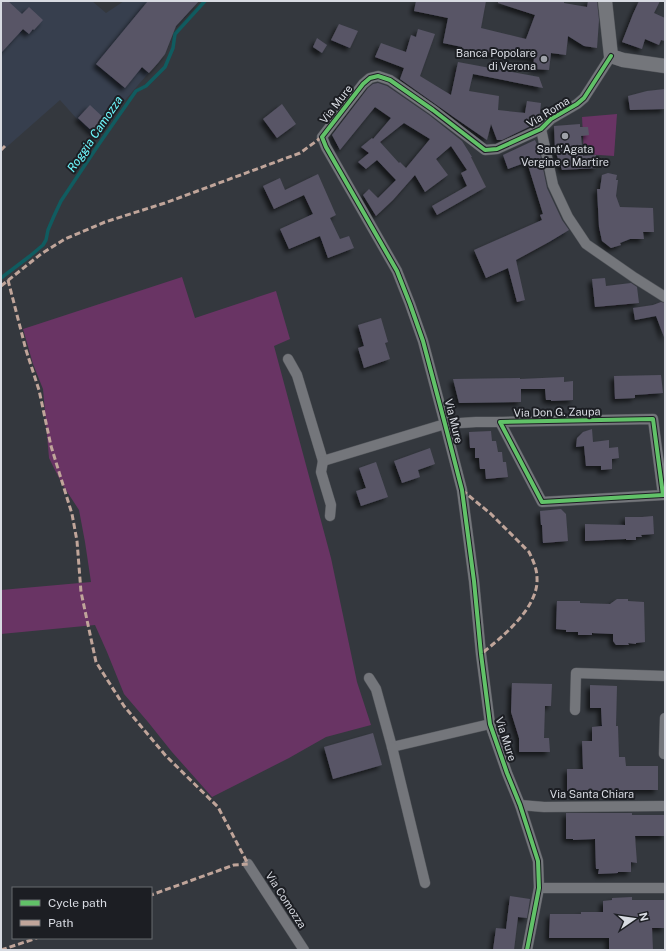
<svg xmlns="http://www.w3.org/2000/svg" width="666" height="951" viewBox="0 0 666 951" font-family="'Public Sans',sans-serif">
	<defs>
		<filter id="shadow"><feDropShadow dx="-3.5" dy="3.5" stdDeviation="2" flood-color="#0009"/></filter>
	</defs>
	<rect width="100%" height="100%" fill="#34383e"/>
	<path fill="#373f4e" d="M1,1H92L106,13L124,1H199L173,29L174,30L165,54L93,137L60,100L1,152Z"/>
	<g fill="#693464">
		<path d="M617,114L614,156L584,154L582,117Z"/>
		<path d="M182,277L195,318L276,291L290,339L274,346L331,558L357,682L371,725L326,737L289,758L212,797L172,752L148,722L124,694L107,652L95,625L1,634V590L91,582L85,542L79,510L62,484L49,458L43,389L33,364L23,329Z"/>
	</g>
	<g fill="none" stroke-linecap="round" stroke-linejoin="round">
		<path stroke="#105c60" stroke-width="3.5" d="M1,278L30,256L43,245L46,240L48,230L54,216L61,201L99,144L136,91L146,86L165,67L173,48L175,34L205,1"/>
	</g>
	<g fill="#585566" fill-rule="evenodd" filter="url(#shadow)">
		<path d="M1,1H8L22,14L29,7L43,20L34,30L33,29L29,34L23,29L1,53Z"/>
		<path d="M148,1H199L176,26L165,54L158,63L149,73L142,67L125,88L96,64Z"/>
		<path d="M416,1H486L481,28L526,39L535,15L498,3V1H564V3L587,7L588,1H597L599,20L597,48L584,46L568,36L566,55L551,53L549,70L533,69L534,58L462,49V47L443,43L448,18L414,11Z"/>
		<path d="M639,1H660L654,13L665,18V41L661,40L659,45L645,39L642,49L622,42L633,14Z"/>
		<path d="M339,24L358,31L350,48L331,40Z"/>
		<path d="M418,29L435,34L420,76L451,95L458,62L539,77L543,88L473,74L469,91L499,96L498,110L525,113L527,101L541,103L539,122L502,140H497L491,124L487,140L455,118L400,79L404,68L375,57L381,43L406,52L411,35L416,37Z"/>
		<path d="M317,38L327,45L322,53L313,47Z"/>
		<path d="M378,83L387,86L429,115L462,141L472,157H471L486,187L437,215L432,206L467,186L461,173L467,170L451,146L436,159L448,175L425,192L415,175L393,200L376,216L363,195L369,189L378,198L396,180L377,160L366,169L358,162L369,153L361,147L372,138L373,139L391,118L375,107L340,150L332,135L368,88L373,84ZM404,123L430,139L406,168L400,162L399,163L380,142Z"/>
		<path d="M665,89V109L630,110L628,96L647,91Z"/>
		<path d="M282,104L296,124L277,138L263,119Z"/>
		<path d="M90,105L106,120L94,133L78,118Z"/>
		<path d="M580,124V127H588L589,135L581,136L583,156L596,155L597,168L562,170L555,150L554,126Z"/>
		<path d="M535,140L539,149L547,188L562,220L569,230L549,242L516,260L525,300L517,302L508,268L486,278L474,250L542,220L540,215L543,214L527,162L508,169L503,155Z"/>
		<path d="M608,173L617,175L616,180H618L616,196L620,207L653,208L654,232H643L644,239H630L620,243L621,245L611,248L602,241L599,227L597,189H600L602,175Z"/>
		<path d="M318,174L336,215L330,218L340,239L349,236L354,248L328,258L320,236L289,249L280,229L313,214L304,195L274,209L263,186L280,178L285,190Z"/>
		<path d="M605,278L606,286L631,283L637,287L639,303L595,307L592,279Z"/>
		<path d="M661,302L665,303V337H664L656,316L635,320L633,308L653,305Z"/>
		<path d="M381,318L388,342L385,343L390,359L364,368L358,348L364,346L358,325Z"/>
		<path d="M661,375L663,393L635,395V398L615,399L614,376Z"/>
		<path d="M564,377V382L573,381V400L551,401V400H546L545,389H521V402L459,403L453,379L520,378V379Z"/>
		<path d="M592,429L593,442L609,440V448L618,447L619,458L612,459V469L601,470V466H586L584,446L576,447L577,438L583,432Z"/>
		<path d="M491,431L492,441H496L498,452H502L503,462H506L508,477L486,479L485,469H480L479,458H475V448H470L469,432Z"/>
		<path d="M430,448L435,464L418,470L420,477L402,483L394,461Z"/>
		<path d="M376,462L388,497L361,506L356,491L366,488L359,468Z"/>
		<path d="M561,509L566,514L568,541L543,543L542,525H541L540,511Z"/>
		<path d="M653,516L654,534L641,535L642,537H636V540H626V539L585,541V524L625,525V517H642Z"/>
		<path d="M617,599H628V601L644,602L645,642L636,643V644L628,643L629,645H616L613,641V634L592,633V635H578V632H566V630L556,629L557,601H580V603L610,604Z"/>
		<path d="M512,683L552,684L551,706H545L544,738H549L550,752H519V738L511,712Z"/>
		<path d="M590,685L617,686L616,726H618L619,757H625L626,766H658V790H624V791L601,792V791H567V769H583L582,741H592V727L602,726L601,708H590Z"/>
		<path d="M373,733L382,765L333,779L324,747Z"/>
		<path d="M566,813H632V815H665V836H635L637,863L631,862V872H618V873L598,874L599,869H596L595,839L573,840V839H566Z"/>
		<path d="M510,896L530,899L527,918L518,917L514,950H493L496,928L506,929Z"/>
		<path d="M632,897V900H665V928H652L653,950H609V938H549L550,914H581V912H603V901L612,900V898Z"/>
	</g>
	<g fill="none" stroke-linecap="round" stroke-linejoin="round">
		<defs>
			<g id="street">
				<path d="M541,129L553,185L568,217L586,244L635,278L665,297"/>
				<path d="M288,359L297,375L323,461L445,424L476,422H500"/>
				<path d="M323,461L321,472L331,505L330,516"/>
				<path d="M663,495L653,419L500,422L542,502L663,495H665"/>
				<path d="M369,678L376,689L392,747L490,724"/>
				<path d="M575,710L576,673L665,676"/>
				<path d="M392,747L425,883"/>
				<path d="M664,754L665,718"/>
				<path d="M520,805L544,807L665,806"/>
				<path d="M248,864L304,950"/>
				<path d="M539,888H665"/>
				<path d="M527,950L539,888L538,861L520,805L507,773L490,724L481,654L474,581L462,490L445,424L423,341L410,304L397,271L326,147L322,137L363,84L370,78L378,76L390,80L433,110L485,150L497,149L541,129L551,119L577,104L584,98L611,56"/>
			</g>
			<path id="secondary" d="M605,1L611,56L623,60L665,66"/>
		</defs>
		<use href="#street" stroke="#52555a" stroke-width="11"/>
		<use href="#secondary" stroke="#52555a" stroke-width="15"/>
		<use href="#street" stroke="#74767b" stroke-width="10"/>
		<use href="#secondary" stroke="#74767b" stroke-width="14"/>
		<g stroke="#c0a59a" stroke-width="3" stroke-dasharray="6 3" stroke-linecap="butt">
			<path d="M1,150L5,146"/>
			<path d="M8,280L26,350L39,390L51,446L72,514L77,541L81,592L96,662L124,706L166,756L218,807L248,864L234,865L151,895"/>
			<path d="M1,286L41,254L65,239L105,222L165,203L300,153L322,137"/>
			<path d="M462,490L491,514L529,552C533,560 537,569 537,578C539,608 501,638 481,654"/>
			<path d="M1,950L37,938"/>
		</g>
		<defs>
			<g id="cycleway">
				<path d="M663,495L653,419L500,422L542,502L663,495H665"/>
				<path d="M527,950L539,888L538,861L520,805L507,773L490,724L481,654L474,581L462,490L445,424L423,341L410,304L397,271L326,147L322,137L363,84L370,78L378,76L390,80L433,110L485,150L497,149L541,129L551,119L577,104L584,98L611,56"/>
			</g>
		</defs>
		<use href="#cycleway" stroke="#1c1e23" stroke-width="6"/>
		<use href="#cycleway" stroke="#61c268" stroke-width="4"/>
	</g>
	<g fill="#9fa2a9" stroke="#1c1e23" stroke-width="1.5">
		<circle cx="544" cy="59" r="4"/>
		<circle cx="565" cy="136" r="4"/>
	</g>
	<g text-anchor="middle" stroke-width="4" stroke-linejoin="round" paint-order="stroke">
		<g font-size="11" fill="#d8dbe2" stroke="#1c1e23" text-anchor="end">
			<text x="536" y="57">Banca Popolare<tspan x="536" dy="13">di Verona</tspan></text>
			<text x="565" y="153" text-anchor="middle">Sant'Agata<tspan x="565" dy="13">Vergine e Martire</tspan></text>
		</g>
		<g font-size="11" fill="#d8dbe2" stroke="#1c1e23">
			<text transform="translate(336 104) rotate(-52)" y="4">Via Mure</text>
			<text transform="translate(548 112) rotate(-32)" y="4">Via Roma</text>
			<text transform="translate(557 412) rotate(-1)" y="4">Via Don G. Zaupa</text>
			<text transform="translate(454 421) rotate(76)" y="4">Via Mure</text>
			<text transform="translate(506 739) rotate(72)" y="4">Via Mure</text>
			<text x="592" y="798">Via Santa Chiara</text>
			<text transform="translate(286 900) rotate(57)" y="4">Via Comozza</text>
		</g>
		<g font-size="12" font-style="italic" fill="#6ef9fe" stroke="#1c1e23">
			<text transform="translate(95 134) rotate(-56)" y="4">Roggia Camozza</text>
		</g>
	</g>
	<rect width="666" height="951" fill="none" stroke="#d8dbe2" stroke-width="4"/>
	<rect x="12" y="887" width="140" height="52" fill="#1c1e23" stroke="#676a6f"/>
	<rect x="20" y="900" width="20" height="6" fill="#61c268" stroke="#676a6f"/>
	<text x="48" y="907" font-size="12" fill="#d8dbe2">Cycle path</text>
	<rect x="20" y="920" width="20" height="6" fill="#c0a59a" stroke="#676a6f"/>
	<text x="48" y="927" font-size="12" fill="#d8dbe2">Path</text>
	<g transform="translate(634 919) rotate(77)" stroke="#1c1e23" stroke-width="3" paint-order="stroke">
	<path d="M0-3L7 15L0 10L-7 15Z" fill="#d8dbe2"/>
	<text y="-6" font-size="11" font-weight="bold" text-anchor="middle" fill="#d8dbe2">N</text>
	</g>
</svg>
